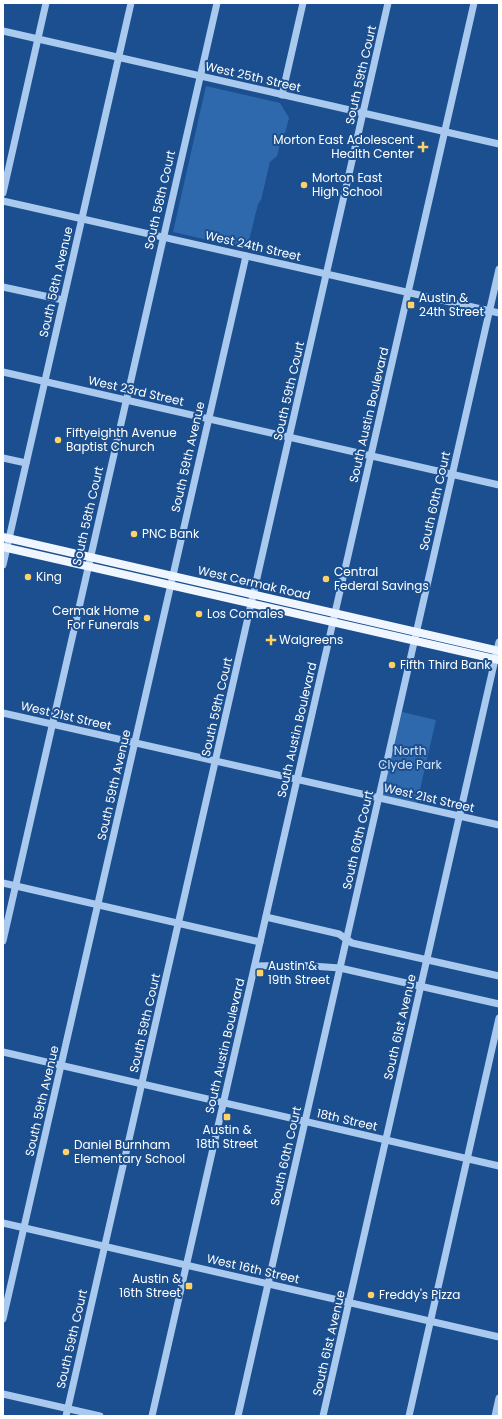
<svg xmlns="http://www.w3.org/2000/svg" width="502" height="1419" viewBox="0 0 502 1419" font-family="Poppins,sans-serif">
	<rect width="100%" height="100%" fill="#1b4f8f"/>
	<g fill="#2e69ad">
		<path d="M206,86L280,103L289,118L285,133H283L277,156L270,162L261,200L258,204L247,249L173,232Z"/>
		<path d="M402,712L436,720L417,803L383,795Z"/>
	</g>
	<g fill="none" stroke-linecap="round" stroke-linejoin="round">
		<g stroke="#a9c9ee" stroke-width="7">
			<path d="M3,31L499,144"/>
			<path d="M282,95L303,3"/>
			<path d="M3,193L46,3"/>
			<path d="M3,201L499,313"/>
			<path d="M3,287L63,300"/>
			<path d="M3,372L499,485"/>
			<path d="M3,458L26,463"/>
			<path d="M3,565L131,3"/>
			<path d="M3,713L499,825"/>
			<path d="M3,883L260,942"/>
			<path d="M266,917L339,934L352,943L499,976"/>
			<path d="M3,941L217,3"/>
			<path d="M255,966L298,965L340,968L499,1004"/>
			<path d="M3,1052L499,1166"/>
			<path d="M3,1223L499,1337"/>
			<path d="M3,1319L246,256"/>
			<path d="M3,1394L100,1416"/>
			<path d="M66,1416L388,3"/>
			<path d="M152,1416L474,3"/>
			<path d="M238,1416L499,269"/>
			<path d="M323,1416L499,642"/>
			<path d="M409,1416L499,1018"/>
			<path d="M495,1416L499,1398"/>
		</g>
		<g stroke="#f0f6ff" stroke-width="8">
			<path d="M3,537L499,651"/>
			<path d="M3,547L499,660"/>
		</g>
	</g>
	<g fill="#ffd166" stroke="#1b4f8f" stroke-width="1.5">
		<path d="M421 141h4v4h4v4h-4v4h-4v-4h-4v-4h4z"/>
		<circle cx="304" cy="185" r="4"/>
		<rect x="407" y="301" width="8" height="8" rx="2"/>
		<circle cx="58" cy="440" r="4"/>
		<circle cx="134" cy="534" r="4"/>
		<circle cx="28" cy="577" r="4"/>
		<circle cx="326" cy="579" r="4"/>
		<circle cx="199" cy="614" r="4"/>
		<circle cx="147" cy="618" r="4"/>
		<path d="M269 634h4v4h4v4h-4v4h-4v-4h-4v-4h4z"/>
		<circle cx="392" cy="665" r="4"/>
		<rect x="256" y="969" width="8" height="8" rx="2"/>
		<rect x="223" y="1113" width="8" height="8" rx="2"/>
		<circle cx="66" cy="1152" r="4"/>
		<rect x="185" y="1282" width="8" height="8" rx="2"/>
		<circle cx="371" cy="1295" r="4"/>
	</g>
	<g text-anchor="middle" stroke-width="4" stroke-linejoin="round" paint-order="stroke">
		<g font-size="12" fill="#fff" stroke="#1b4f8f">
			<text transform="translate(361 75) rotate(-77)" y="4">South 59th Court</text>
			<text transform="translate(253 77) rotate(13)" y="4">West 25th Street</text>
			<text transform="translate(160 200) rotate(-77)" y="4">South 58th Court</text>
			<text transform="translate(253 246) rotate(13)" y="4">West 24th Street</text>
			<text transform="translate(56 282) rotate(-77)" y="4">South 58th Avenue</text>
			<text transform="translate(136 391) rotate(13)" y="4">West 23rd Street</text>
			<text transform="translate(289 391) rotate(-77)" y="4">South 59th Court</text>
			<text transform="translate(369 415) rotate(-77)" y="4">South Austin Boulevard</text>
			<text transform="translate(188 457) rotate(-77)" y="4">South 59th Avenue</text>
			<text transform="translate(435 501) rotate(-77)" y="4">South 60th Court</text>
			<text transform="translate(88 516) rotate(-77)" y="4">South 58th Court</text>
			<text transform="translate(254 583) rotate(13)" y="4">West Cermak Road</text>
			<text transform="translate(217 707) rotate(-77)" y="4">South 59th Court</text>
			<text transform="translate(66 716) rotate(13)" y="4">West 21st Street</text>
			<text transform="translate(297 730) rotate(-77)" y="4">South Austin Boulevard</text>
			<text transform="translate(114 785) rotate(-77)" y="4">South 59th Avenue</text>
			<text transform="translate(429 798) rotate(13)" y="4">West 21st Street</text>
			<text transform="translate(358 840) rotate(-77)" y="4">South 60th Court</text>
			<text transform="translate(145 1023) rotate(-77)" y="4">South 59th Court</text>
			<text transform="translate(400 1027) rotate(-77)" y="4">South 61st Avenue</text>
			<text transform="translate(225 1046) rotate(-77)" y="4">South Austin Boulevard</text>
			<text transform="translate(42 1101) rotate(-77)" y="4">South 59th Avenue</text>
			<text transform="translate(347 1120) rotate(13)" y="4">18th Street</text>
			<text transform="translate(286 1156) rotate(-77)" y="4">South 60th Court</text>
			<text transform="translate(253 1269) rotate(13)" y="4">West 16th Street</text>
			<text transform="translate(72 1339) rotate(-77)" y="4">South 59th Court</text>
			<text transform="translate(329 1343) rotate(-77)" y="4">South 61st Avenue</text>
		</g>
		<g font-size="12" fill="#fff" stroke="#1b4f8f" text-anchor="start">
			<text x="414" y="144" text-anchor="end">Morton East Adolescent<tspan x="414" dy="14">Health Center</tspan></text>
			<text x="312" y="182">Morton East<tspan x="312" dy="14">High School</tspan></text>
			<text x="419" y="302">Austin &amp;<tspan x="419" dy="14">24th Street</tspan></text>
			<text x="66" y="437">Fiftyeighth Avenue<tspan x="66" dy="14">Baptist Church</tspan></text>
			<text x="142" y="538">PNC Bank</text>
			<text x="334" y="576">Central<tspan x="334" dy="14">Federal Savings</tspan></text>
			<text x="36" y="581">King</text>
			<text x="139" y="615" text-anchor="end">Cermak Home<tspan x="139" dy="14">For Funerals</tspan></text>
			<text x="207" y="618">Los Comales</text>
			<text x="279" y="644">Walgreens</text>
			<text x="400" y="669">Fifth Third Bank</text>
			<text x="268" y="970">Austin &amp;<tspan x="268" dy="14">19th Street</tspan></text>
			<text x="227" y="1134" text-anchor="middle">Austin &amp;<tspan x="227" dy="14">18th Street</tspan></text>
			<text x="74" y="1149">Daniel Burnham<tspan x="74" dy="14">Elementary School</tspan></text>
			<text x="181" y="1283" text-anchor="end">Austin &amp;<tspan x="181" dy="14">16th Street</tspan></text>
			<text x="379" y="1299">Freddy's Pizza</text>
		</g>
		<g font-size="12" fill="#cfe3fa" stroke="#1b4f8f">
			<text x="410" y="755">North<tspan x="410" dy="14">Clyde Park</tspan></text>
		</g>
	</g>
	<rect width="502" height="1419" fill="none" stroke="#ffffff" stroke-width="8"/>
</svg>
